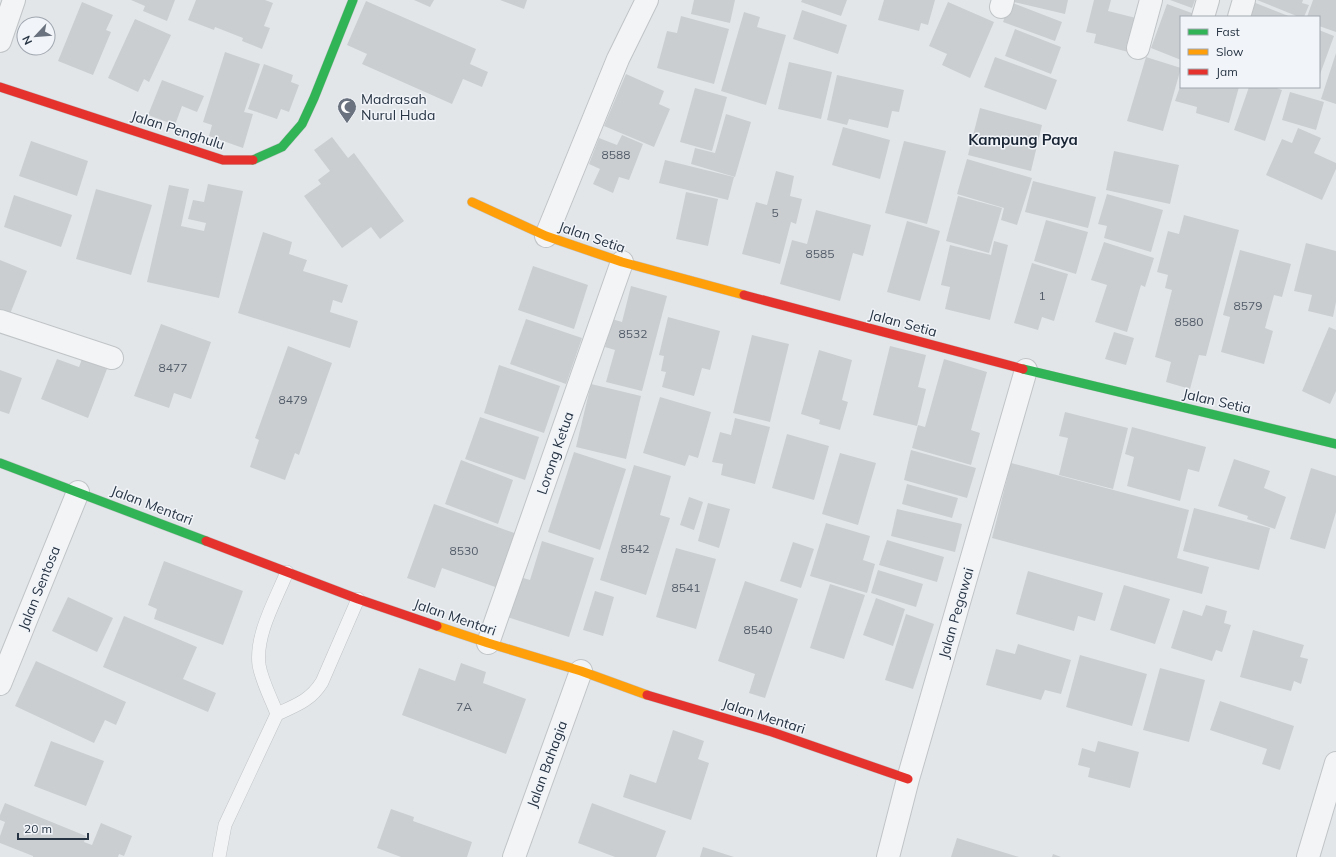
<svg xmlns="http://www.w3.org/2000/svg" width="1336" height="857" viewBox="0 0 1336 857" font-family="Mulish,sans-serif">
	<rect width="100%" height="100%" fill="#e3e6e9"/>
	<g fill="#cbced1">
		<path d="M131,0H175L167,21L143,11L145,6Z"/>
		<path d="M196,0H265L273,3L264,26L270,28L262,49L242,41L243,38L215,27L214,30L188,20Z"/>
		<path d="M414,0H434L430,7Z"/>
		<path d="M500,0H527L524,9Z"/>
		<path d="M694,0H735L730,23L691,14Z"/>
		<path d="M802,0H847L841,16L801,2Z"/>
		<path d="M884,0H935L928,25L921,23L919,31L878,20Z"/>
		<path d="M1014,0H1068L1065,14L1014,2Z"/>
		<path d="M1094,0H1111L1108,11L1140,19L1132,53L1094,43L1096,34L1086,32Z"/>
		<path d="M1170,0H1195L1192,8Z"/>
		<path d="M1257,0H1303L1302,3L1309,5L1304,17H1299Z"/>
		<path d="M1313,0H1336V32L1319,26V17H1307Z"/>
		<path d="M366,1L476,49L470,64L488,72L482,87L463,79L452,104L362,64L367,54L347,45Z"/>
		<path d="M82,2L113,15L106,30L111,32L93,75L58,61Z"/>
		<path d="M948,2L994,22L970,78L942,65L947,54L929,46Z"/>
		<path d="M1010,2L1062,22L1055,41L1003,22Z"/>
		<path d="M1253,2L1291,17H1248Z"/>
		<path d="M1167,4L1200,16L1199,17H1181V60L1151,48Z"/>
		<path d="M802,10L847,25L838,54L793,39Z"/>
		<path d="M744,12L760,17L757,27L786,35L766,105L721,91Z"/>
		<path d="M681,16L729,29L714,84L657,68L667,31L677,33Z"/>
		<path d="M135,19L171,35L149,82L144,79L138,92L108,78Z"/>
		<path d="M1015,29L1061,47L1051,74L1005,56Z"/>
		<path d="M1319,30L1334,36L1319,77Z"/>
		<path d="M225,52L260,64L244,112L253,114L243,148L209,136L212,125L203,122Z"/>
		<path d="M1336,53V104L1321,99Z"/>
		<path d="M995,57L1057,80L1046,110L984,87Z"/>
		<path d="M1146,57L1181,68L1163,131L1127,121Z"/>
		<path d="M789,62L832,72L821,119L778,109Z"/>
		<path d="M264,64L293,75L291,82L299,85L289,112L281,109L277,119L248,109Z"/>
		<path d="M626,74L664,91L659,104L670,109L654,147L604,126Z"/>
		<path d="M837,75L904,90L899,112L892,111L888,128L849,119L847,125L827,120Z"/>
		<path d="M162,80L204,96L197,112L182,106L175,125L148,115Z"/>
		<path d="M1181,84V87H1239L1229,123L1196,113L1197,107L1175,101Z"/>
		<path d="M1249,87H1274L1282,90L1265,141L1234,130Z"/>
		<path d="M695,88L727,97L712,151L680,142Z"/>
		<path d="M1290,92L1324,102L1316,130L1282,120Z"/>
		<path d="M980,108L1042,125L1031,171L968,155Z"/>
		<path d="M726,114L751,122L735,177L691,164L695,148L715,153Z"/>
		<path d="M843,127L890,140L880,179L832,165Z"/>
		<path d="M1298,128L1321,138L1314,153L1336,163V169L1322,200L1266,175L1282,139L1292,143Z"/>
		<path d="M622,135L643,144L629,180L619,177L613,193L593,184L600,169L589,164L599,138L617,145Z"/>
		<path d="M332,137L348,158L354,153L404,221L380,239L371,227L342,248L304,196L321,184L318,180L330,171L314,150Z"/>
		<path d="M31,141L88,161L77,196L19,176Z"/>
		<path d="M904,141L946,151L927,224L885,213Z"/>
		<path d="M1114,151L1179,165L1170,204L1106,190Z"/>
		<path d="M967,159L1032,178L1017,225L1001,220L1004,208L957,194Z"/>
		<path d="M665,160L734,177L728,200L659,183Z"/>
		<path d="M776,171L794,176L790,196L802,199L796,224L791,222L780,264L742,254L756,202L767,205Z"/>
		<path d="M1033,181L1096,197L1088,228L1025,212Z"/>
		<path d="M208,184L243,191L219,298L147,282L169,185L189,189L181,226L204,231L206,223L188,219L193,200L204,202Z"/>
		<path d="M96,189L152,205L131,275L76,259Z"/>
		<path d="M686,192L718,199L708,246L676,239Z"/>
		<path d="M1107,194L1163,210L1151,252L1104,238L1107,226L1098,224Z"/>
		<path d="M14,195L72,215L61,247L4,227Z"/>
		<path d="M958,196L1002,208L989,253L946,241Z"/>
		<path d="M816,210L871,225L863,256L853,253L840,301L780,284L792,240L807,244Z"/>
		<path d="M1184,215L1239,230L1206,356L1199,355L1190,389L1166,382L1171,362L1155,357L1172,290L1165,288L1168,275L1157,272L1168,231L1179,234Z"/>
		<path d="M1046,220L1088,232L1076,274L1034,261Z"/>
		<path d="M907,221L940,231L920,301L887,292Z"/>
		<path d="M263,232L292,242L289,254L307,260L303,271L348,285L342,303L333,300L330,312L358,321L350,348L238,313Z"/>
		<path d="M994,241L1008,245L990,320L945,309L950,287L941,285L950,245L991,255Z"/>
		<path d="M1104,242L1154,258L1145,287L1141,285L1127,332L1095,322L1107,285L1091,280Z"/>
		<path d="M1306,243L1336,251V302L1333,317L1308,311L1312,295L1294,291Z"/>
		<path d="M1240,250L1291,264L1282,297L1274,295L1265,328L1273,331L1264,364L1221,352L1230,317L1223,315Z"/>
		<path d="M0,260L27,271L10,314L0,310Z"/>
		<path d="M1032,263L1068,274L1054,321L1042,317L1038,330L1014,323Z"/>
		<path d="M533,266L588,285L574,329L518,310Z"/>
		<path d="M631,286L667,296L642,391L606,382L615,350L605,347L612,319L622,322Z"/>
		<path d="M668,317L720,331L710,370L702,368L694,396L662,387L666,372L661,371L664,356L659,355Z"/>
		<path d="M526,319L582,338L566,384L510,364Z"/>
		<path d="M161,324L211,342L191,399L174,393L169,408L134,396Z"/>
		<path d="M1329,327L1336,330V391L1330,404L1302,391Z"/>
		<path d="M1114,332L1134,338L1126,365L1105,359Z"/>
		<path d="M752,335L789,344L770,422L733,413Z"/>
		<path d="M288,346L332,363L299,455L295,453L285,480L250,467L259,440L255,438Z"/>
		<path d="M890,346L926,355L918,387L926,389L917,426L873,415Z"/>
		<path d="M819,350L852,360L842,400L848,402L840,430L819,424L820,420L801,414Z"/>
		<path d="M57,359L79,367L82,359L107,369L88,418L41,399Z"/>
		<path d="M944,359L987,372L971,430L980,433L971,465L912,448L918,425L925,427Z"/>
		<path d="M499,365L560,386L544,433L484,413Z"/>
		<path d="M0,370L22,378L9,414L0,411Z"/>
		<path d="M591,384L641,396L626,459L576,447Z"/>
		<path d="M660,397L711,412L698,458L689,455L685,466L643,453Z"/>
		<path d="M1065,412L1128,428L1113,489L1059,475L1068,438L1059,436Z"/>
		<path d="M480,417L539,437L525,480L465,459Z"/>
		<path d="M735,418L770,427L755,484L721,475L723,464L712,462L720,432L731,435Z"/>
		<path d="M1132,427L1206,447L1199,472L1188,469L1180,501L1127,486L1134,457L1125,454Z"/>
		<path d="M787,434L829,446L814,500L772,488Z"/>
		<path d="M911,450L976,468L967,498L904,480Z"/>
		<path d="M574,452L626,469L600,550L548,532Z"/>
		<path d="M840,453L876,463L858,525L822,514Z"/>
		<path d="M1234,459L1270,471L1264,488L1286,497L1275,529L1247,519L1248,516L1218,506Z"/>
		<path d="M461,460L513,480L498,524L445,504Z"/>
		<path d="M1011,463L1189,510L1177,558L1209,567L1202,594L992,538Z"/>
		<path d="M634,465L671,476L660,515L670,518L646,595L600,580Z"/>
		<path d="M1311,468L1336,476V512L1325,549L1290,539Z"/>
		<path d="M907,484L958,498L952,518L902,504Z"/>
		<path d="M689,497L703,502L694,530L680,525Z"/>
		<path d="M708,503L730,509L719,548L698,541Z"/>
		<path d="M434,504L517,534L498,588L442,568L435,588L407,578Z"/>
		<path d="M1194,508L1270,528L1259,570L1183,551Z"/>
		<path d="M897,509L962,524L955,552L891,536Z"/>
		<path d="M826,523L870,536L863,560L875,564L867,593L810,576Z"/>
		<path d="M887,540L944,557L937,582L879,565Z"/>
		<path d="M542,541L594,558L569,637L507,617L520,577L530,580Z"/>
		<path d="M793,542L814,549L801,588L780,581Z"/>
		<path d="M676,548L716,559L696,629L656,617Z"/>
		<path d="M164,561L243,591L223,645L154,619L157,609L148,605Z"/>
		<path d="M878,570L923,584L916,607L871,593Z"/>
		<path d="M1028,571L1103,593L1095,621L1078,616L1074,631L1016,614Z"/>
		<path d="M745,581L798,599L765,698L749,693L755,674L718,661Z"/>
		<path d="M830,584L865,595L844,659L810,648Z"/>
		<path d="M1124,585L1170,599L1155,644L1110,630Z"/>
		<path d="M595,591L614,597L603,636L583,630Z"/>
		<path d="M68,597L113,618L97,652L52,631Z"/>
		<path d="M876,598L905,609L893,646L863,635Z"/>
		<path d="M1206,605L1227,611L1224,623L1231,625L1222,652L1216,650L1212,661L1171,648L1183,610L1202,616Z"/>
		<path d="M906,614L934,624L913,689L885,680Z"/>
		<path d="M124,616L197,647L183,679L216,693L208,712L103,667Z"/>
		<path d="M1253,630L1304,645L1300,657L1308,659L1301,684L1294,681L1291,691L1240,677Z"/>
		<path d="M1018,644L1071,660L1061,694L1045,690L1041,700L986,685L996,649L1015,654Z"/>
		<path d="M1080,655L1147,674L1132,726L1066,707Z"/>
		<path d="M36,661L126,702L116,725L105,720L94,743L15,706Z"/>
		<path d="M461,663L486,672L483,683L526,699L506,754L402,715L419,668L455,681Z"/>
		<path d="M1160,668L1205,680L1189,742L1143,730Z"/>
		<path d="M1220,701L1294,726L1280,770L1262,764L1267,749L1210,730Z"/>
		<path d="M673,730L704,741L698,759L709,763L691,820L623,797L630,774L656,783Z"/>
		<path d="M51,741L104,761L86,806L34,786Z"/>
		<path d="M1098,741L1139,752L1130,788L1088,777L1090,768L1078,765L1082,748L1095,752Z"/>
		<path d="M5,803L86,836L84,842L92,845L101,823L132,836L124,856L119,854L118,857H33V856L0,843V836L5,822L0,820V815Z"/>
		<path d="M592,803L666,831L656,857H615L578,843Z"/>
		<path d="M391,809L414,817L413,821L472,842L467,857H401L377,848Z"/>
		<path d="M957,838L1019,857H951Z"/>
		<path d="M703,847L734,857H700Z"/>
		<path d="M1053,854L1061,857H1052Z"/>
	</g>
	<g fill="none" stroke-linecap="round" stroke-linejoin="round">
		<defs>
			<g id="lane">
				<path d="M277,714C297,705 311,700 322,682L358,599"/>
				<path d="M219,857L225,825L277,714C271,698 262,682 259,665C255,635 276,599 287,572"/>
			</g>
			<g id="street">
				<path d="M1001,7L1003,0"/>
				<path d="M1203,17L1208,0"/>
				<path d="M1239,17L1244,0"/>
				<path d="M0,41L14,0"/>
				<path d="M1138,48L1151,0"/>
				<path d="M546,236L618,59L647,0"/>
				<path d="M0,321L112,358"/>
				<path d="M488,643L622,262"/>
				<path d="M0,684L78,492"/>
				<path d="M514,857L581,671"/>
				<path d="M888,857L908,779L1026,370"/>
				<path d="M1308,857L1336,763"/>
			</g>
			<g id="fast">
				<path d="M253,160L282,147L302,124L314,98L353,0"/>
				<path d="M1023,369L1336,444"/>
				<path d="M0,463L206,541"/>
			</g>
			<g id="slow">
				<path d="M472,202L546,236L622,262L744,295"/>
				<path d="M437,626L488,643L581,671L647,695"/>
			</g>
			<g id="jam">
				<path d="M0,87L223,160H253"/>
				<path d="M744,295L1023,369"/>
				<path d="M206,541L358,599L437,626"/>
				<path d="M647,695L772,732L908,779"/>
			</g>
		</defs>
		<use href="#lane" stroke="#c1c4c7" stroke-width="14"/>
		<use href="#street" stroke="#c1c4c7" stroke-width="24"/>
		<use href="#fast" stroke="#c1c4c7" stroke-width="10"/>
		<use href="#slow" stroke="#c1c4c7" stroke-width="10"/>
		<use href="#jam" stroke="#c1c4c7" stroke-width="10"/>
		<use href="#lane" stroke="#f2f4f5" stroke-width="13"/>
		<use href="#street" stroke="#f2f4f5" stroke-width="22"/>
		<use href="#fast" stroke="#30b455" stroke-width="9"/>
		<use href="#slow" stroke="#ff9f0a" stroke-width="9"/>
		<use href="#jam" stroke="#e5322d" stroke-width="9"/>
	</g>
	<defs>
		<symbol id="mosque-pin" viewBox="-11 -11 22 30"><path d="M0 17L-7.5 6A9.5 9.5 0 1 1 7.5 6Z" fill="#69727e" stroke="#f1f4f8"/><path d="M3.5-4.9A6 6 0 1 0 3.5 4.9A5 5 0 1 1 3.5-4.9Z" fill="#fff"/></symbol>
	</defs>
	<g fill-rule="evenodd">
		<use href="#mosque-pin" x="336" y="96" width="22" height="30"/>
	</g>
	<g text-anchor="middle" stroke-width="3" stroke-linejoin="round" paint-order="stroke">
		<g font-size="12" fill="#515b68">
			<text x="616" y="159">8588</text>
			<text x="775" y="217">5</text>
			<text x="820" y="258">8585</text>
			<text x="1042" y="300">1</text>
			<text x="1248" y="310">8579</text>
			<text x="1189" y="326">8580</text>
			<text x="633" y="338">8532</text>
			<text x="173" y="372">8477</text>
			<text x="293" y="404">8479</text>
			<text x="635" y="553">8542</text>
			<text x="464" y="555">8530</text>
			<text x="686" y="592">8541</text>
			<text x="758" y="634">8540</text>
			<text x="464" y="711">7A</text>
		</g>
		<g font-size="14" fill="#273444" stroke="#f1f4f8" text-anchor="start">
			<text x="361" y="104">Madrasah<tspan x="361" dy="16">Nurul Huda</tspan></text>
		</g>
		<g font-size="14" fill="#273444" stroke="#f1f4f8">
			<text transform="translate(178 130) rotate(18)" y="5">Jalan Penghulu</text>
			<text transform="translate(592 237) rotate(19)" y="5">Jalan Setia</text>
			<text transform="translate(903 323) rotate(15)" y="5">Jalan Setia</text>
			<text transform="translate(1217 401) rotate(13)" y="5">Jalan Setia</text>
			<text transform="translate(555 453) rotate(-71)" y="5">Lorong Ketua</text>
			<text transform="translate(152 505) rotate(21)" y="5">Jalan Mentari</text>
			<text transform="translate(39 588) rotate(-68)" y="5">Jalan Sentosa</text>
			<text transform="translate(956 613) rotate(-74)" y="5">Jalan Pegawai</text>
			<text transform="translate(455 617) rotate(19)" y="5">Jalan Mentari</text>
			<text transform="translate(764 716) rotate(18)" y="5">Jalan Mentari</text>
			<text transform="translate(547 764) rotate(-70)" y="5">Jalan Bahagia</text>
		</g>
		<g font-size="15" font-weight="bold" fill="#1a2535" stroke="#f1f4f8">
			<text x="1023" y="145">Kampung Paya</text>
		</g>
	</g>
	<rect x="1180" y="16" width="140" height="72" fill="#f1f4f8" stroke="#a0a7b0"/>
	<rect x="1188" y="29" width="20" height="6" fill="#30b455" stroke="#a0a7b0"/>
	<text x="1216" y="36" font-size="12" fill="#273444">Fast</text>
	<rect x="1188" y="49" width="20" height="6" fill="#ff9f0a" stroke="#a0a7b0"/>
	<text x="1216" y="56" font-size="12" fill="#273444">Slow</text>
	<rect x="1188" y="69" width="20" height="6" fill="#e5322d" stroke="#a0a7b0"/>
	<text x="1216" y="76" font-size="12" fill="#273444">Jam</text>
	<g transform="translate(36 36) rotate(244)"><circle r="19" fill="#f1f4f8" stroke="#a0a7b0"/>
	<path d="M0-3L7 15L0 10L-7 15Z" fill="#69727e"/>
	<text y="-6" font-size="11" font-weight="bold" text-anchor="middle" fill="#273444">N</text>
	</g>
	<path d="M18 833v6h70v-6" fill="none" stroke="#273444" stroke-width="2"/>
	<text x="24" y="833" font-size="12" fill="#273444" stroke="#f1f4f8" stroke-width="3" paint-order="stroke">20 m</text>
</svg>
